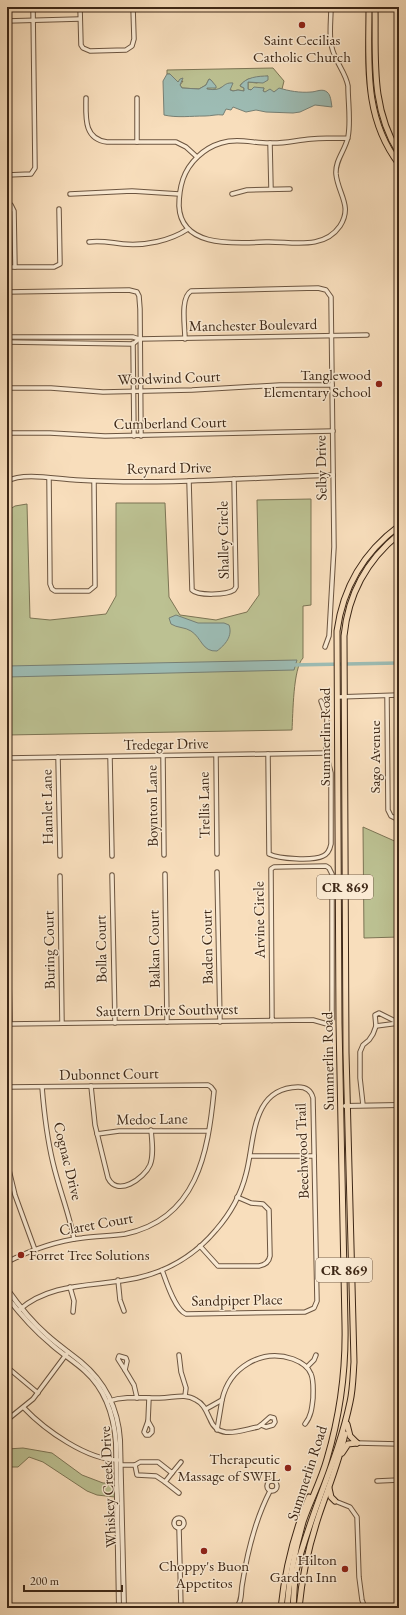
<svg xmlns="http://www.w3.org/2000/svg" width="406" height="1615" viewBox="0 0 406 1615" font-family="'EB Garamond',serif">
	<rect width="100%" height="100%" fill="#f8debc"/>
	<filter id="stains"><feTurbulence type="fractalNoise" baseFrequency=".005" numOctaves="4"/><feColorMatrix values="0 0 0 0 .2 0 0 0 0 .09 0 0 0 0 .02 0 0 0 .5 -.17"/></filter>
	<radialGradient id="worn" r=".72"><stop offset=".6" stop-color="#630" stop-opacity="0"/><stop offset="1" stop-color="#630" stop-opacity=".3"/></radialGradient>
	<g fill="#bcc192" stroke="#7c7454">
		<path d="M273,68L284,81L282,89H279L274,92H263L264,88L248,90V82L257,83L268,76L248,79L241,84L240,86L244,88V91L238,90L233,91L224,86L217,90L207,89L209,87L216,88L211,80L209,79L206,85L199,89L182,88L180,85L183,81L178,82L170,74H167V70Z"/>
		<path d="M311,499V605L303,606V658C293,668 293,714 292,730L7,735V511L15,506L27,504L30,618L50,620L106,614L116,596V503H165L169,597L180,615L216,620L247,612L259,595L257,500Z"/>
		<path d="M363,827L399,843V937L364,938Z"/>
		<path d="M23,1448L52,1453L82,1475L103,1483H115V1497L97,1495L87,1491L43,1462L29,1457L18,1467H7V1449Z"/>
	</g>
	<g fill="#9dbcb4" stroke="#778075">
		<path d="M167,74H170L178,82L180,79L183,78L180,85L182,88L199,89L206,85L209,79L211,80L216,86V88H207V89C225,92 221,82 233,83L230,90L233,91L238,90L244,91V88L240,86C245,77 259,76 268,76V80L263,83L248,82V89L251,90L254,87L264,88L263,91L265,92L270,89L274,92L279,88C289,91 300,93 311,92C316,92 322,88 327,92C331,95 331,102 332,107L315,105L300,112L293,113L266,112L256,110L246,112L233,107L231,110L226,109L223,115C216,114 212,116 205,116C191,116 177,118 164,115L163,81Z"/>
		<path d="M176,615L198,623H224L229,625C233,636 225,645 217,651C202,652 202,638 191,631C185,627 177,628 171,624L169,618Z"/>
		<path d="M297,660L294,670L7,677V666Z"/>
	</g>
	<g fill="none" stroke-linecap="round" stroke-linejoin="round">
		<path stroke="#9dbcb4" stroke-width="3.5" d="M292,665L399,663"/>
		<defs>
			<g id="minor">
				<path d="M80,7L81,45L83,48L90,51L126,50L132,46L134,39L133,7"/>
				<path d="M331,7C331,22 328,40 334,54C338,65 346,74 348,86C348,103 351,121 348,137C345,151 335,160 336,174C338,194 353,206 340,226C323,251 290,241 266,242C237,243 181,249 179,206C179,197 180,188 183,179C189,162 204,148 221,143C237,138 253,143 269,143C283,144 297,140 311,139C324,138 336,138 348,138"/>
				<path d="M7,21L80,19"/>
				<path d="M86,98C86,116 83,139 107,142H176L186,147L197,157"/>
				<path d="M137,98V142"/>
				<path d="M270,143L271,189"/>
				<path d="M7,175L31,174L35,168L33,7"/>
				<path d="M70,194L132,191L179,194"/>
				<path d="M232,194L247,190L290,189"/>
				<path d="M7,204L11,205L14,211L15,267"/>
				<path d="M89,242C101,240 112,243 123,244C145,246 170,241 188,229"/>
				<path d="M7,267H54L60,264L59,209"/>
				<path d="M7,292L129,290L137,292L139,296L140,309L141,436"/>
				<path d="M7,337H133L139,339L367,335"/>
				<path d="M185,339C185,326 180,298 191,291L318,288L326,290L331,297L334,547L329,636L325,647"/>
				<path d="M7,342L133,344L139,339"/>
				<path d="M133,343L134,436"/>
				<path d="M7,388H51L103,392L192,390L280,385H332"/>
				<path d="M7,433H50L105,436L333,431"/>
				<path d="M49,478L50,584L52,589L55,591H89L95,586L94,481"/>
				<path d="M7,481C24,472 56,479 76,480C161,485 248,478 333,475"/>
				<path d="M189,481L192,590C198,596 227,595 234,590L236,587L234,479"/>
				<path d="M387,696L388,810L391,816L399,820"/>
				<path d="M337,697L399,695"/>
				<path d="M268,754L269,854C279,859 313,861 323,856C328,854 330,849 331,844V773L326,753L327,718L321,701"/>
				<path d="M216,755L217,854"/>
				<path d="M163,756L164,855"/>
				<path d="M58,757L60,856"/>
				<path d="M110,757L112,856"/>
				<path d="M7,758L326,753"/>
				<path d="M7,857V858"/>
				<path d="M217,872L220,1022"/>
				<path d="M165,874L167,1022"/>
				<path d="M112,875L115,1023"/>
				<path d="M60,876L62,1023"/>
				<path d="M7,883L10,1024"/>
				<path d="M7,1024L313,1020L327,1024L332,1019V874L329,868L326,866L274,867L271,869L272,1021"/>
				<path d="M376,1026L399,1023"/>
				<path d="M91,1086L95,1125L108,1178C117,1197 144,1179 150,1165C154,1155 152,1141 151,1130"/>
				<path d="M7,1087L208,1085L211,1087L214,1091C208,1153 197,1219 125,1234C111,1236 96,1236 82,1238C56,1241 31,1250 7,1262"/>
				<path d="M42,1087C44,1112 47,1138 53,1163C59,1189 69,1213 74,1239"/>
				<path d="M363,1105L360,1078V1052L363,1045L369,1040L373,1034L376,1026L375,1015L379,1013L399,1023"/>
				<path d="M97,1134L119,1131H208"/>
				<path d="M250,1156H314"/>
				<path d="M7,1162L15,1195L35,1250"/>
				<path d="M200,1246L218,1266H259C265,1265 269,1262 270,1256L269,1210L263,1204L251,1203L237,1197"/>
				<path d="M118,1280L120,1300L124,1311"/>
				<path d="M70,1287L74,1301L73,1312"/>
				<path d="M19,1310C52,1281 97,1287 137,1278C168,1271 196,1254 216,1230C230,1214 241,1194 246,1174C255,1142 250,1088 298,1087C306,1087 311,1090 313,1098L317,1301L314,1308L305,1312L186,1314C175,1310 166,1281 162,1270"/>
				<path d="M179,1355L181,1372L186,1388L185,1396"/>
				<path d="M119,1356L126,1358L127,1361L125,1370L118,1359Z"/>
				<path d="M7,1367L38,1393"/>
				<path d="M307,1367L314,1360L316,1355"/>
				<path d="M125,1370L134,1385L137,1398"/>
				<path d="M397,1374H399"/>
				<path d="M109,1401C125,1396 140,1398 157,1398C171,1399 184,1392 196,1400C204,1404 206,1411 210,1419C218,1441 241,1430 258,1427L261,1425"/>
				<path d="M24,1408C45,1430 87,1460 118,1460"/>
				<path d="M206,1409L222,1400C229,1368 261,1348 293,1359C301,1362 308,1366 311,1374C314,1381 313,1390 313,1398C312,1408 311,1417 305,1424"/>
				<path d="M270,1417L274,1418L275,1422L273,1425L266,1427L261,1425Z"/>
				<path d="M7,1420L33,1399L68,1352"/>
				<path d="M148,1421L152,1428V1432L149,1435H146L144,1432Z"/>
				<path d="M148,1421L149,1398"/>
				<path d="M217,1430L222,1400"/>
				<path d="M357,1443L399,1444"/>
				<path d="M121,1465H135L140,1462H158L172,1473L181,1462"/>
				<path d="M135,1465L137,1475L156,1476L165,1482"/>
				<path d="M172,1473L165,1482L179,1493"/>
				<circle cx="272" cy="1486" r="5"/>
				<path d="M377,1481L399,1480"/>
				<path d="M335,1501L350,1507L357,1517L359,1577L362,1600L365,1608"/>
				<circle cx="179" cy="1523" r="5"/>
				<path d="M179,1528L181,1608"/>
				<path d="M235,1608C242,1604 241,1593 242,1586C247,1553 255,1520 270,1491"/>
			</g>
			<g id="tertiary">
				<path d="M345,1106L399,1105"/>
				<path d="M7,1289C19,1306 32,1322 47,1335C58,1345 70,1353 81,1362C105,1382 118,1409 120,1440L124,1608"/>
				<path d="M7,1297C20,1314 34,1330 51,1344C62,1354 74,1361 85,1371C105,1389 114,1416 116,1443L119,1608"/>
			</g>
			<g id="primary">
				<path d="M369,7C369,63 363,117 399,164"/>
				<path d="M375,7C376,58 370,107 399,153"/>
				<path d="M347,1424L350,1436L357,1443"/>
				<path d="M342,1453L348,1444L357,1443"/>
				<path d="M329,1488L331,1497L335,1501"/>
				<path d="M281,1608C285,1570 294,1533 309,1497"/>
				<path d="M287,1608C289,1579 295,1550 303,1522C310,1501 321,1481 327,1459C340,1415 346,1371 345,1325L339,1023L337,631C343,587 364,552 399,526"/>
				<path d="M293,1608C294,1596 294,1583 296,1571C310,1513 338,1460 350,1402C353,1389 353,1375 354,1362L346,1052L344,636C348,595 367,560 399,534"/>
				<path d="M299,1608C302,1576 309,1545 319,1515C328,1488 339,1462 345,1434"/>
			</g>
		</defs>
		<use href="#minor" stroke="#6c5540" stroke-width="5.5"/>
		<use href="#tertiary" stroke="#6c5540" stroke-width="6"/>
		<use href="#primary" stroke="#3d2716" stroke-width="7"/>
		<use href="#minor" stroke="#faead3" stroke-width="3.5"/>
		<use href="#tertiary" stroke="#faead3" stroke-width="4"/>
		<use href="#primary" stroke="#f8debc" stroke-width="5"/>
	</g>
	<g fill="#8f2418" stroke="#faead3" stroke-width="1.5">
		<circle cx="302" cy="25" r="4"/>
		<circle cx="379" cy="384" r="4"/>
		<circle cx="21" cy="1255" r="4"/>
		<circle cx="288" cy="1468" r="4"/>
		<circle cx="204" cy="1551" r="4"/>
		<circle cx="345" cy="1569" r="4"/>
	</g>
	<g text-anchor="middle" stroke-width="3" stroke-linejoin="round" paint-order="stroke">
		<g fill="#faead3" stroke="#76624f" stroke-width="1">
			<rect x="317" y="875" width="56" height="24" rx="3"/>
			<rect x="316" y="1258" width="56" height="24" rx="3"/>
		</g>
		<g font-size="14" font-weight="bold" fill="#3d2716">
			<text x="345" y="892">CR 869</text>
			<text x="344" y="1275">CR 869</text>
		</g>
		<g font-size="15" fill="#3d2716" stroke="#faead3" text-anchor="end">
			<text x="302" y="45" text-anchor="middle">Saint Cecilias<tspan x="302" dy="17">Catholic Church</tspan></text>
			<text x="371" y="380">Tanglewood<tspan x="371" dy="17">Elementary School</tspan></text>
			<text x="29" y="1260" text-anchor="start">Forret Tree Solutions</text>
			<text x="280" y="1464">Therapeutic<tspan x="280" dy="17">Massage of SWFL</tspan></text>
			<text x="337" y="1565">Hilton<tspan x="337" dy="17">Garden Inn</tspan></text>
			<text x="204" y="1571" text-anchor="middle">Choppy's Buon<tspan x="204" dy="17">Appetitos</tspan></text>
		</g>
		<g font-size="15" fill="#3d2716" stroke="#faead3">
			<text transform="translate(253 325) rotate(-1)" y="5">Manchester Boulevard</text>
			<text transform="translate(169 378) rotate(-2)" y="5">Woodwind Court</text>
			<text transform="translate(170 423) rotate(-1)" y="5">Cumberland Court</text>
			<text transform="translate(169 468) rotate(-1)" y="5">Reynard Drive</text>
			<text transform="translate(321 468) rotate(-91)" y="5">Selby Drive</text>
			<text transform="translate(223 540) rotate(-91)" y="5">Shalley Circle</text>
			<text transform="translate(325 737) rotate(-90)" y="5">Summerlin Road</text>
			<text transform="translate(166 744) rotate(-1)" y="5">Tredegar Drive</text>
			<text transform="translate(375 757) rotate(-90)" y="5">Sago Avenue</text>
			<text transform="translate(204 805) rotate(-91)" y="5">Trellis Lane</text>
			<text transform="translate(152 806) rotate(-91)" y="5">Boynton Lane</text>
			<text transform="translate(47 807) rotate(-91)" y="5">Hamlet Lane</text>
			<text transform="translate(259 920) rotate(-91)" y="5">Arvine Circle</text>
			<text transform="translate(207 947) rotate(-91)" y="5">Baden Court</text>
			<text transform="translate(101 949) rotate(-91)" y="5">Bolla Court</text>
			<text transform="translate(154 949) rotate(-91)" y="5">Balkan Court</text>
			<text transform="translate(49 950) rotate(-91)" y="5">Buring Court</text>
			<text transform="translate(167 1010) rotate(-1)" y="5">Sautern Drive Southwest</text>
			<text transform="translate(328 1061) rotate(-91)" y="5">Summerlin Road</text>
			<text transform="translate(109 1074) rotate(-1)" y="5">Dubonnet Court</text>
			<text transform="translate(152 1119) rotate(-1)" y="5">Medoc Lane</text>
			<text transform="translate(302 1151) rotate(-92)" y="5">Beechwood Trail</text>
			<text transform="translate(68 1161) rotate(76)" y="5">Cognac Drive</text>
			<text transform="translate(96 1224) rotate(-10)" y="5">Claret Court</text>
			<text transform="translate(237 1300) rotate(-1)" y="5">Sandpiper Place</text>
			<text transform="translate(307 1473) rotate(-72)" y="5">Summerlin Road</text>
			<text transform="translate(108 1487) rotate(-93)" y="5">Whiskey Creek Drive</text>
		</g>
	</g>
	<rect width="406" height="1615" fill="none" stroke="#f8debc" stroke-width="24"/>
	<rect x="8" y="8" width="390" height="1599" fill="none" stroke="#3d2716" stroke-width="2"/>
	<rect x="12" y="12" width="382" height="1591" fill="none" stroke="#3d2716"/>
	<path d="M24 1585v6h98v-6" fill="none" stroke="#3d2716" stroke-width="2"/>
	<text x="30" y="1585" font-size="12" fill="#3d2716" stroke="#faead3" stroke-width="3" paint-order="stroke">200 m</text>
	<rect width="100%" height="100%" filter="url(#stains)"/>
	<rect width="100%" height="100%" fill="url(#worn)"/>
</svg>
